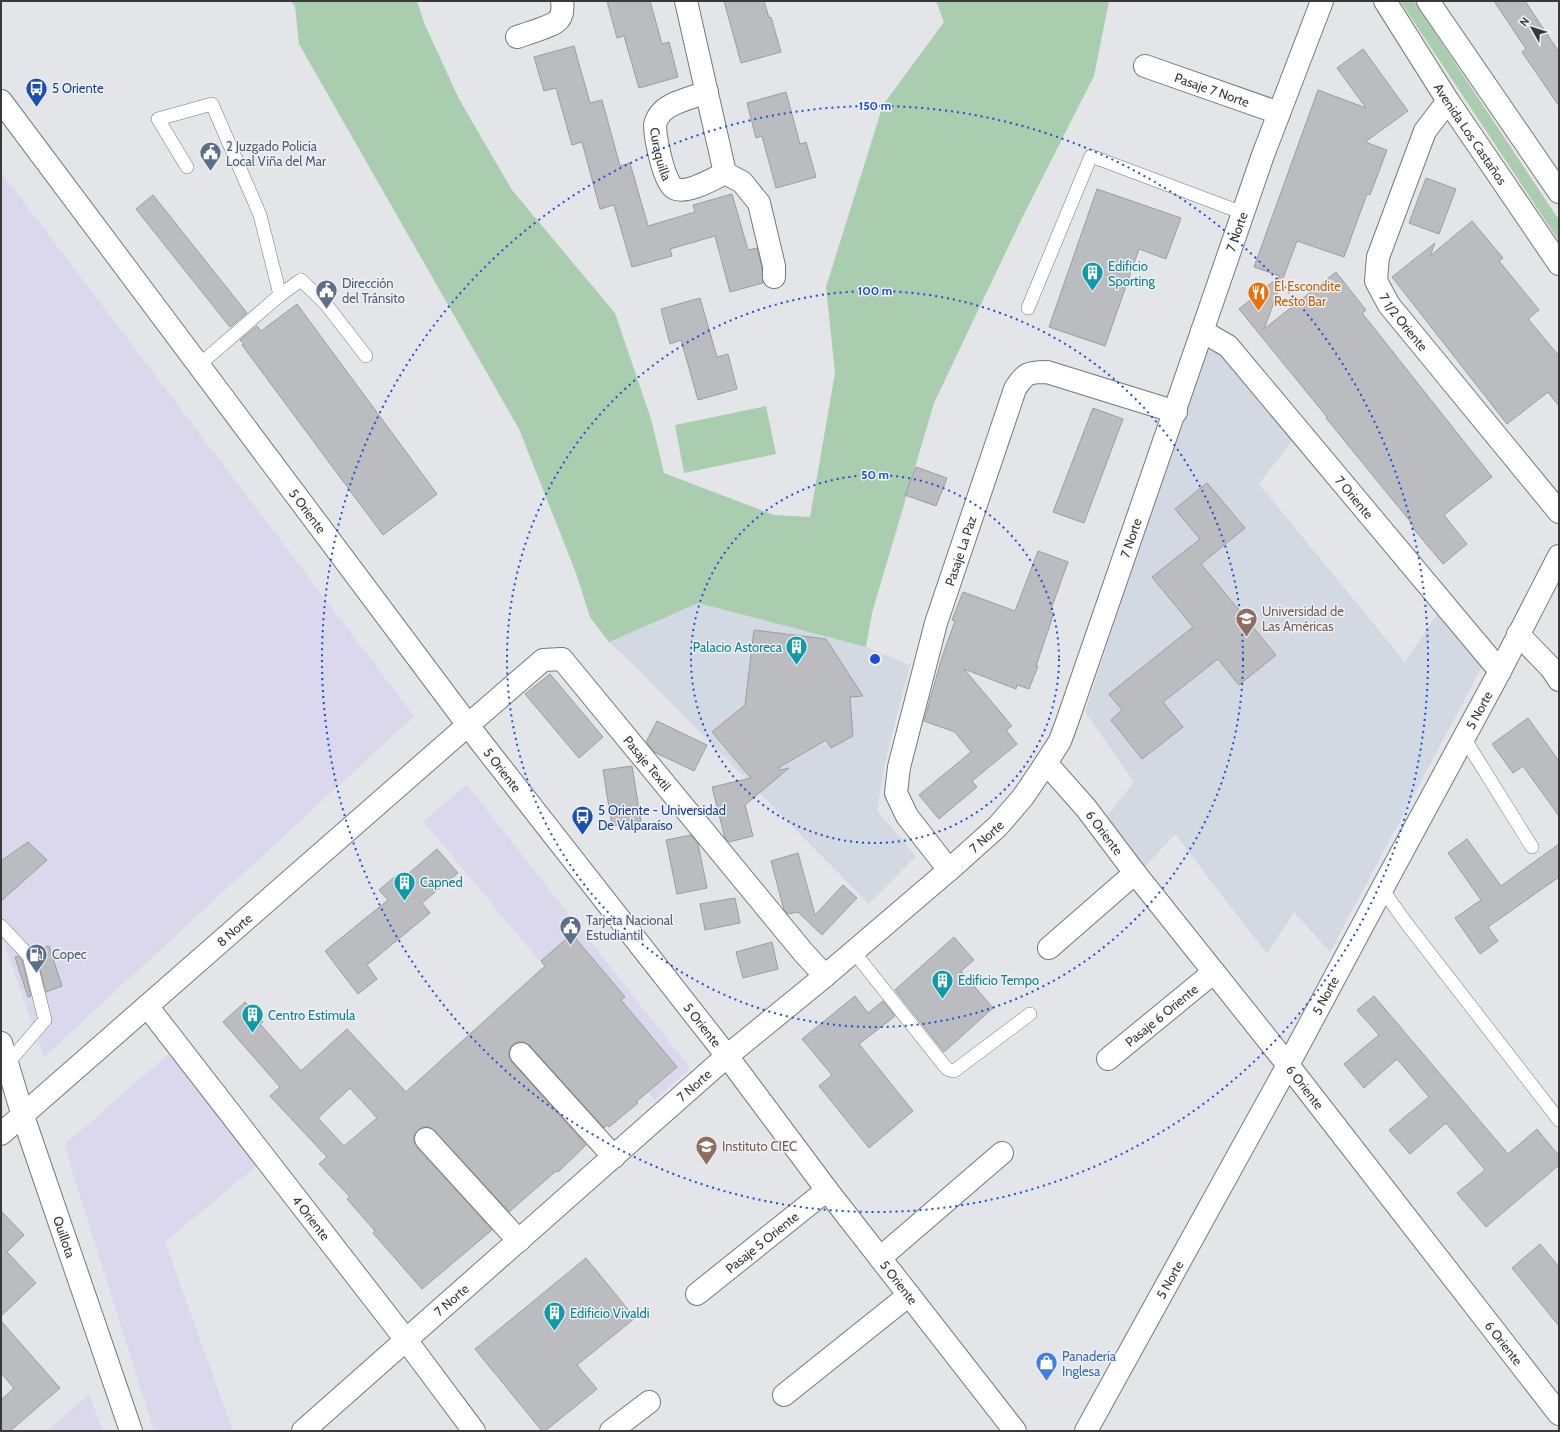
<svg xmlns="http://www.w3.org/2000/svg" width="1560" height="1432" viewBox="0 0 1560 1432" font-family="Cabin,sans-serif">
	<rect width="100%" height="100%" fill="#e4e5e8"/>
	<g fill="#dbd8ee">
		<path d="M1,172L414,716L44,1057L1,935Z"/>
		<path d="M467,785L690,1068L655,1100L423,821Z"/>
		<path d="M172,1051L259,1164L165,1242L233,1431H154L64,1145Z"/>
		<path d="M89,1395L103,1431H47Z"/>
	</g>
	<g fill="#d3d9e2">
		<path d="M1207,345L1223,355L1292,441L1259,484L1405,662L1438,613L1483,665L1330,952L1294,912L1267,954L1175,834L1140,873L1103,821L1134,782L1085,712Z"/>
		<path d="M614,596L698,603L866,647L910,665L885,762L877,811L916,856L869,904L636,667L609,642L590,617Z"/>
	</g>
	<g fill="#aacdb0">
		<path d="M290,1H417L425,25L459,99L512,190L615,313L651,419L664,473L774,515L810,517L835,373L826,287L883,105L944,22L936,1H1109L1094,76L1022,218L934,403L872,613L866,647L698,603L609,642L590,617L576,573L519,429L299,44L295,6Z"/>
		<path d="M1400,1H1414L1559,220V241Z"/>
		<path d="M766,406L776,454L684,473L675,425Z"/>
	</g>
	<g fill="#bbbcbf" stroke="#9b9d9f" fill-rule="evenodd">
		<path d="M607,1H650L662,44L669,42L678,77L639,88L624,36L617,38Z"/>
		<path d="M724,1H764L769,18L771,17L781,52L741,63Z"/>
		<path d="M1494,1H1525L1559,52V106L1522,52L1526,49Z"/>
		<path d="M574,46L590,103L602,100L620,166L630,163L648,226L695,212L693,205L732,194L748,250L757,248L762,267L763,283L730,292L715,236L670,249L672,256L632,267L614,205L600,209L582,142L572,145L556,88L544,91L534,57Z"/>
		<path d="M1363,49L1408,111L1365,142L1387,150L1370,195L1367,194L1344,257L1297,241L1264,329L1336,272L1366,310L1362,313L1492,477L1444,515L1467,544L1443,564L1412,527L1414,526L1326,418L1327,417L1239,309L1280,276L1254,267L1318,90L1366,108L1337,68Z"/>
		<path d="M786,92L800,144L806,142L816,177L776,188L762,136L756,138L747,103Z"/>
		<path d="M1426,178L1456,189L1439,234L1409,223Z"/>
		<path d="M1097,189L1181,218L1166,259L1139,249L1105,346L1049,327Z"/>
		<path d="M153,195L247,313L230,327L136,209Z"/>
		<path d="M1472,221L1503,258L1499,261L1539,310L1528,319L1559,356V406L1548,392L1507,424L1392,277L1435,243L1430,256Z"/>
		<path d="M700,298L717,357L728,354L737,389L698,400L681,340L670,344L661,309Z"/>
		<path d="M297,304L437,494L383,535L242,345L244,344L240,340L257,326L261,331Z"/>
		<path d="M1093,408L1123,419L1084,523L1053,512Z"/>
		<path d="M916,467L947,478L936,506L905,495Z"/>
		<path d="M1207,483L1245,528L1201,564L1276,655L1239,685L1218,659L1163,702L1183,727L1142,759L1111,720L1122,710L1109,694L1193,627L1152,577L1200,539L1175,509Z"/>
		<path d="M1038,551L1068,562L1050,612L1054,613L1036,666H1038L1029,689L1017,685L1016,689L964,669L1012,726L1006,730L1017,744L972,781L977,787L939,819L919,795L971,752L955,732L924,721L942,657L955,621L952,620L963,592L1015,611Z"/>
		<path d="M754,630L826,639L863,696L850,697L853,736L831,748L826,740L778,768L780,770L789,768L745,805L753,836L729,842L725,838L712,787L751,778L712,732L745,705Z"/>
		<path d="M550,674L603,737L579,758L525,694Z"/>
		<path d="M1528,718L1559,761V816L1523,766L1513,773L1492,744Z"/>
		<path d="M657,721L707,745L694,771L654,752L646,742Z"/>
		<path d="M632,766L641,821L612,826L603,770Z"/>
		<path d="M691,835L698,844L707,888L677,894L666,840Z"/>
		<path d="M1467,839L1501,886L1559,844V877L1488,927L1498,941L1480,954L1455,918L1481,900L1448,853Z"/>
		<path d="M28,842L47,860L1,901V861Z"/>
		<path d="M437,849L458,873L422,903L430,913L367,965L377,979L358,994L325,951L388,900L379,890L397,875L401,880Z"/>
		<path d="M798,853L815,915L843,885L857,898L822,935L798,912L788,914L784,910L771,861Z"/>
		<path d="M735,898L740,923L705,930L700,904Z"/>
		<path d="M572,934L625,997L621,1000L677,1067L636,1102L638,1103L609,1127L607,1125L604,1128L530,1046L524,1042H518L513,1044L509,1051V1057L512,1062L586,1145L558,1172L556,1171L509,1212L435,1131L429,1127H423L418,1130L414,1136V1142L417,1147L492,1230L422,1289L373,1233L375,1231L347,1199L350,1197L319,1164L327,1157L270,1096L280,1087L223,1022L245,1002L263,1022L260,1024L301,1071L347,1029L406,1092L545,966L541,961ZM350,1088L377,1118L344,1146L318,1118Z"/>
		<path d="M954,937L974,960L961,971L993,1008L944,1052L895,990Z"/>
		<path d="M772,942L778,969L743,978L736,952Z"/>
		<path d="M49,946L62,986L46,992L35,951Z"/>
		<path d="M18,956L22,960L31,996L28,997L15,957Z"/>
		<path d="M855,996L868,1013L883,1001L895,1016L859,1044L913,1111L869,1148L819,1086L832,1075L802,1039Z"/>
		<path d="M1374,996L1508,1154L1537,1129L1559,1156V1165L1486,1227L1457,1193L1485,1170L1446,1123L1410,1154L1389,1130L1429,1097L1397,1059L1364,1088L1344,1064L1379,1035L1357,1010Z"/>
		<path d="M1,1211L24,1235L7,1252L36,1283L1,1316Z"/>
		<path d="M1540,1244L1559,1267V1326L1512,1268Z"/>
		<path d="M586,1258L635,1318L577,1365L597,1389L545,1431H542L475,1349Z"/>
		<path d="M1,1321L60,1388L10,1431H1V1400L14,1388L1,1373Z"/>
	</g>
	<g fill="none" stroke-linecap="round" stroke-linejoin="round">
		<defs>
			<g id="service">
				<path d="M187,167L158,119L212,104L260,215L280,295L199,365"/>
				<path d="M280,295L301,280L325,303L366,356"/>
				<path d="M1028,308L1091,156L1243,213"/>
				<path d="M1464,738L1532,847"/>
				<path d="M1382,889L1407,924L1559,1120"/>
				<path d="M1,926L29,956L45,1020L8,1063"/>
				<path d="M854,952L947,1069L954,1071L1030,1014"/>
			</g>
			<g id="minor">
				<path d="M686,1L725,173L742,182L759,203L774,266V277"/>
				<path d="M517,37C526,34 549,27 556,22C563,17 563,8 562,1"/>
				<path id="s1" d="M1145,66L1279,113"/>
				<path id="s2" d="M707,92C694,97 671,102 662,112C659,115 656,120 655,125C655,137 664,183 674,188C686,195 713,179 725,173"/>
				<path id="s3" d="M1448,101L1425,131L1378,257L1376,281L1389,305L1559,512"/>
				<path id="s4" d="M1202,331L1228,346L1500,671"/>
				<path d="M1518,634L1551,668L1559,680"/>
				<path id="s5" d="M468,725L543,660L562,659L803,952L825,976"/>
				<path id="s6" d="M1046,763L1086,808L1135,873L1288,1065L1559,1414"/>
				<path id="s7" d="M949,870L907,816L896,793L899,767L936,623L1015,389C1025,373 1028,372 1047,372L1176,412"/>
				<path d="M1049,948L1135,873"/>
				<path id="s8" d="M147,1006L406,1340L474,1431"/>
				<path d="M521,1054L614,1157"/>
				<path id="s9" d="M1108,1059L1214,972"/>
				<path d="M426,1139L519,1241"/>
				<path d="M880,1258L1002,1153"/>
				<path id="s10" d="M697,1294L827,1190"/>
				<path d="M784,1395L909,1295"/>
				<path d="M611,1431L649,1402"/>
				<path id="s11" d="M1086,1431L1288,1065L1382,889L1500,671L1559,556"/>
			</g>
			<g id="tertiary">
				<path id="s12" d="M1,1134L468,725"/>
				<path id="s13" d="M303,1431L727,1056L825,976L949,870L998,826L1023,797L1046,763L1060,741L1067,722L1263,155L1322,1"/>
			</g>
			<g id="secondary">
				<path id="s14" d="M1385,1L1448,101L1559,264"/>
				<path d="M1428,1L1559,192"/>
				<path id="s15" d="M1,101L480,741L727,1056L827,1190L1015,1431"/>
				<path id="s16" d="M1,1043L23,1116L131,1431"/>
			</g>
		</defs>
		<use href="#service" stroke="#76787a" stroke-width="14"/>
		<use href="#minor" stroke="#76787a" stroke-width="24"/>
		<use href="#tertiary" stroke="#76787a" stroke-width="24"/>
		<use href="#secondary" stroke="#76787a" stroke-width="24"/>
		<use href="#service" stroke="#fff" stroke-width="13"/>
		<use href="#minor" stroke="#fff" stroke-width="22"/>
		<use href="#tertiary" stroke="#fff" stroke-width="22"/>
		<use href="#secondary" stroke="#fff" stroke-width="22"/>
	</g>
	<g fill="none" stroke="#1d4ed8" stroke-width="2" stroke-dasharray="2 4">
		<circle cx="875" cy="659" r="184"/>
		<circle cx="875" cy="659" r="368"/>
		<circle cx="875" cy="659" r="553"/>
	</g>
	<defs>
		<symbol id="bus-pin" viewBox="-11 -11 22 30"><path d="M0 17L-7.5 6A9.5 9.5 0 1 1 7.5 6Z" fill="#1a4fb4" stroke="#f1f2f5"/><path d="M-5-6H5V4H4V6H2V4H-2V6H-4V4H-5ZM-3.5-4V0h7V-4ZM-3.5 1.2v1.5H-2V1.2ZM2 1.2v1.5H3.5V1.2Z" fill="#fff"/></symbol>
		<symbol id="civic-pin" viewBox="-11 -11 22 30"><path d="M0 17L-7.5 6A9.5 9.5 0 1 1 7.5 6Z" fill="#5c6f8a" stroke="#f1f2f5"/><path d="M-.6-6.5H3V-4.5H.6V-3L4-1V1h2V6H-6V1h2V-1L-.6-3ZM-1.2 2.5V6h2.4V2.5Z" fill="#fff"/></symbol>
		<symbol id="building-pin" viewBox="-11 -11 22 30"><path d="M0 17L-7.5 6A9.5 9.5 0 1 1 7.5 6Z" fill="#0f9aa8" stroke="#f1f2f5"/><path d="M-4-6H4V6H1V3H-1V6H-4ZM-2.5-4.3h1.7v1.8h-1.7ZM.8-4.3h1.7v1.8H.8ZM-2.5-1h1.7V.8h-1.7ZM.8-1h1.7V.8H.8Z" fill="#fff"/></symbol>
		<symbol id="restaurant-pin" viewBox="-11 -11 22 30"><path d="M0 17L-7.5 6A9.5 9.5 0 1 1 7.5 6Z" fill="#e8710a" stroke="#f1f2f5"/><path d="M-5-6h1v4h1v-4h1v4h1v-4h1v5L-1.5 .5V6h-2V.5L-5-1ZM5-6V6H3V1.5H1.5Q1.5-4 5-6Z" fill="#fff"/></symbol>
		<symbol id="university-pin" viewBox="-11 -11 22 30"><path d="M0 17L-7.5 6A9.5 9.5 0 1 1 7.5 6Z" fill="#8d6e63" stroke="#f1f2f5"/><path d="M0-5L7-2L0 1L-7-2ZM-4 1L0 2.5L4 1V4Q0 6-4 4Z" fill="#fff"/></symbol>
		<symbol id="fuel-pin" viewBox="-11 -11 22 30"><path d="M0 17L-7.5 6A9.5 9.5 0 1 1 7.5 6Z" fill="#5c6f8a" stroke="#f1f2f5"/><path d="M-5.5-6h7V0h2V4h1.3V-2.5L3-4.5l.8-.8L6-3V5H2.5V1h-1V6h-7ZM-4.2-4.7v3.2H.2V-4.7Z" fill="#fff"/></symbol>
		<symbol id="school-pin" viewBox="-11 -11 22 30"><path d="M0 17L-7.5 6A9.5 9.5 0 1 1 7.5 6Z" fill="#8d6e63" stroke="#f1f2f5"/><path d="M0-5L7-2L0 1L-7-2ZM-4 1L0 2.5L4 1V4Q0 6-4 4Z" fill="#fff"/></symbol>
		<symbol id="shop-pin" viewBox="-11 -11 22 30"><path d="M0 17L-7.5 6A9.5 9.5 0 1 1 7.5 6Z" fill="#3f7fe0" stroke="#f1f2f5"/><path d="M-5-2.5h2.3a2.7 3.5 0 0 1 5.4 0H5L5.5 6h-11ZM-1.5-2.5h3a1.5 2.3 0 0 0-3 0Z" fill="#fff"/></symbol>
	</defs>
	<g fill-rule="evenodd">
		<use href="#bus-pin" x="24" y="76" width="25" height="34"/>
		<use href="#civic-pin" x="198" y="140" width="25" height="34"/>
		<use href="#building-pin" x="1080" y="260" width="25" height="34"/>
		<use href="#civic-pin" x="314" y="278" width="25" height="34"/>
		<use href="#restaurant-pin" x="1246" y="280" width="25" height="34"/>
		<use href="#university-pin" x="1234" y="606" width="25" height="34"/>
		<use href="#building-pin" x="784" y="634" width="25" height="34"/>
		<use href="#bus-pin" x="570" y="804" width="25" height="34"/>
		<use href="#building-pin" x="392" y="870" width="25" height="34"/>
		<use href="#civic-pin" x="558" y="914" width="25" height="34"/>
		<use href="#fuel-pin" x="24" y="942" width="25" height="34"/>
		<use href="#building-pin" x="930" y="968" width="25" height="34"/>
		<use href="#building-pin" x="240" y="1002" width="25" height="34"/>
		<use href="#school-pin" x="694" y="1134" width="25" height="34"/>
		<use href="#building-pin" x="542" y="1300" width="25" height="34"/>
		<use href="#shop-pin" x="1034" y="1350" width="25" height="34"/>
	</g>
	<g text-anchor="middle" stroke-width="3" stroke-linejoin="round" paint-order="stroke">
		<g font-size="13" fill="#164399" stroke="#f1f2f5" text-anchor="start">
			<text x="52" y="93">5 Oriente</text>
			<text x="598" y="815">5 Oriente - Universidad<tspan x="598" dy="15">De Valparaíso</tspan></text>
		</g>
		<g font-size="13" fill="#39393a" stroke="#f1f2f5">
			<text dy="5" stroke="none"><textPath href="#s1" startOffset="71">Pasaje 7 Norte</textPath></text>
			<text dy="5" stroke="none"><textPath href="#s14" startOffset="158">Avenida Los Castaños</textPath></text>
			<text dy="5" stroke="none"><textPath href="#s2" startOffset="94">Curaquilla</textPath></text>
			<text dy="5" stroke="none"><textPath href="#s13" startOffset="1566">7 Norte</textPath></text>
			<text dy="5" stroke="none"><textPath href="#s3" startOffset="246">7 1/2 Oriente</textPath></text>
			<text dy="5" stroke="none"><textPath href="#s4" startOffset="227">7 Oriente</textPath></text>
			<text dy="5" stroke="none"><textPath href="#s15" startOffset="512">5 Oriente</textPath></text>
			<text dy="5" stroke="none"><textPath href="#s13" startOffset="1242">7 Norte</textPath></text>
			<text dy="5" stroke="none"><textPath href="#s7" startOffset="345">Pasaje La Paz</textPath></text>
			<text dy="5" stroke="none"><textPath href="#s11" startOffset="821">5 Norte</textPath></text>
			<text dy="5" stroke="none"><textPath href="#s5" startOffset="253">Pasaje Textil</textPath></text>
			<text dy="5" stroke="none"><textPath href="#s15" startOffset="836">5 Oriente</textPath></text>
			<text dy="5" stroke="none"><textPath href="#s6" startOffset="91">6 Oriente</textPath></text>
			<text dy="5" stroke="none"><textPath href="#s13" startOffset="906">7 Norte</textPath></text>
			<text dy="5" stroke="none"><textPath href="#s12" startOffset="310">8 Norte</textPath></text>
			<text dy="5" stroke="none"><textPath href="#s11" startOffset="497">5 Norte</textPath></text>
			<text dy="5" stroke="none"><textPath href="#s9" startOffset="69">Pasaje 6 Oriente</textPath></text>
			<text dy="5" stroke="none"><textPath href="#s15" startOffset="1160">5 Oriente</textPath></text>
			<text dy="5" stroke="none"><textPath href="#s13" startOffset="522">7 Norte</textPath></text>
			<text dy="5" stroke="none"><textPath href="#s6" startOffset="415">6 Oriente</textPath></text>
			<text dy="5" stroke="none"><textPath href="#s8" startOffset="268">4 Oriente</textPath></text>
			<text dy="5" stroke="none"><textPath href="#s16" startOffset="204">Quillota</textPath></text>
			<text dy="5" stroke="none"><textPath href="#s10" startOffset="83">Pasaje 5 Oriente</textPath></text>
			<text dy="5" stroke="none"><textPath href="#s11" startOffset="173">5 Norte</textPath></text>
			<text dy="5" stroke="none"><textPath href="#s15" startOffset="1484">5 Oriente</textPath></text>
			<text dy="5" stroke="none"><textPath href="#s13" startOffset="198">7 Norte</textPath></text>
			<text dy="5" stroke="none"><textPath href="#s6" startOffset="739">6 Oriente</textPath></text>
		</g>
		<g font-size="13" fill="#4e5e75" stroke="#f1f2f5" text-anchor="start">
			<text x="226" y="151">2 Juzgado Policía<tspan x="226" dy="15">Local Viña del Mar</tspan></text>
			<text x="342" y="288">Dirección<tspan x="342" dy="15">del Tránsito</tspan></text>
			<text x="586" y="925">Tarjeta Nacional<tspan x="586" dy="15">Estudiantil</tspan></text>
			<text x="52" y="959">Copec</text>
		</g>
		<g font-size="13" fill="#0d838f" stroke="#f1f2f5" text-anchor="start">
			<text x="1108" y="271">Edificio<tspan x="1108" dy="15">Sporting</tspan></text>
			<text x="782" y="652" text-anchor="end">Palacio Astoreca</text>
			<text x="420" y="887">Capned</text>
			<text x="958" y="985">Edificio Tempo</text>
			<text x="268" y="1020">Centro Estimula</text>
			<text x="570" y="1318">Edificio Vivaldi</text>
		</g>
		<g font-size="13" fill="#c56008" stroke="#f1f2f5" text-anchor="start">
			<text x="1274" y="291">El Escondite<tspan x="1274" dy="15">Resto Bar</tspan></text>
		</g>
		<g font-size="13" fill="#785e54" stroke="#f1f2f5" text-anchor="start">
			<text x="1262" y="616">Universidad de<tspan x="1262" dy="15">Las Américas</tspan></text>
			<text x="722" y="1151">Instituto CIEC</text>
		</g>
		<g font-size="13" fill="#366cbe" stroke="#f1f2f5" text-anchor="start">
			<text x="1062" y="1361">Panadería<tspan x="1062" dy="15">Inglesa</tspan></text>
		</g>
	</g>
	<circle cx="875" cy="659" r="6" fill="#1d4ed8" stroke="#f1f2f5" stroke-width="2"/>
	<g font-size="12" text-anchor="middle" font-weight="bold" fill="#1d4ed8" stroke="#f1f2f5" stroke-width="3" stroke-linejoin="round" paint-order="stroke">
		<text x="875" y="110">150 m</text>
		<text x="875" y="295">100 m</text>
		<text x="875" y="479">50 m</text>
	</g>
	<rect width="1560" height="1432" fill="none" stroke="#39393a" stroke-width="4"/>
	<g transform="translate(1532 28) rotate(309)" stroke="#f1f2f5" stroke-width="3" paint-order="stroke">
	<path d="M0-3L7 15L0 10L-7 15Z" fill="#39393a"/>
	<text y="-6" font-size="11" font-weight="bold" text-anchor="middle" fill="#39393a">N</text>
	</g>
</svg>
